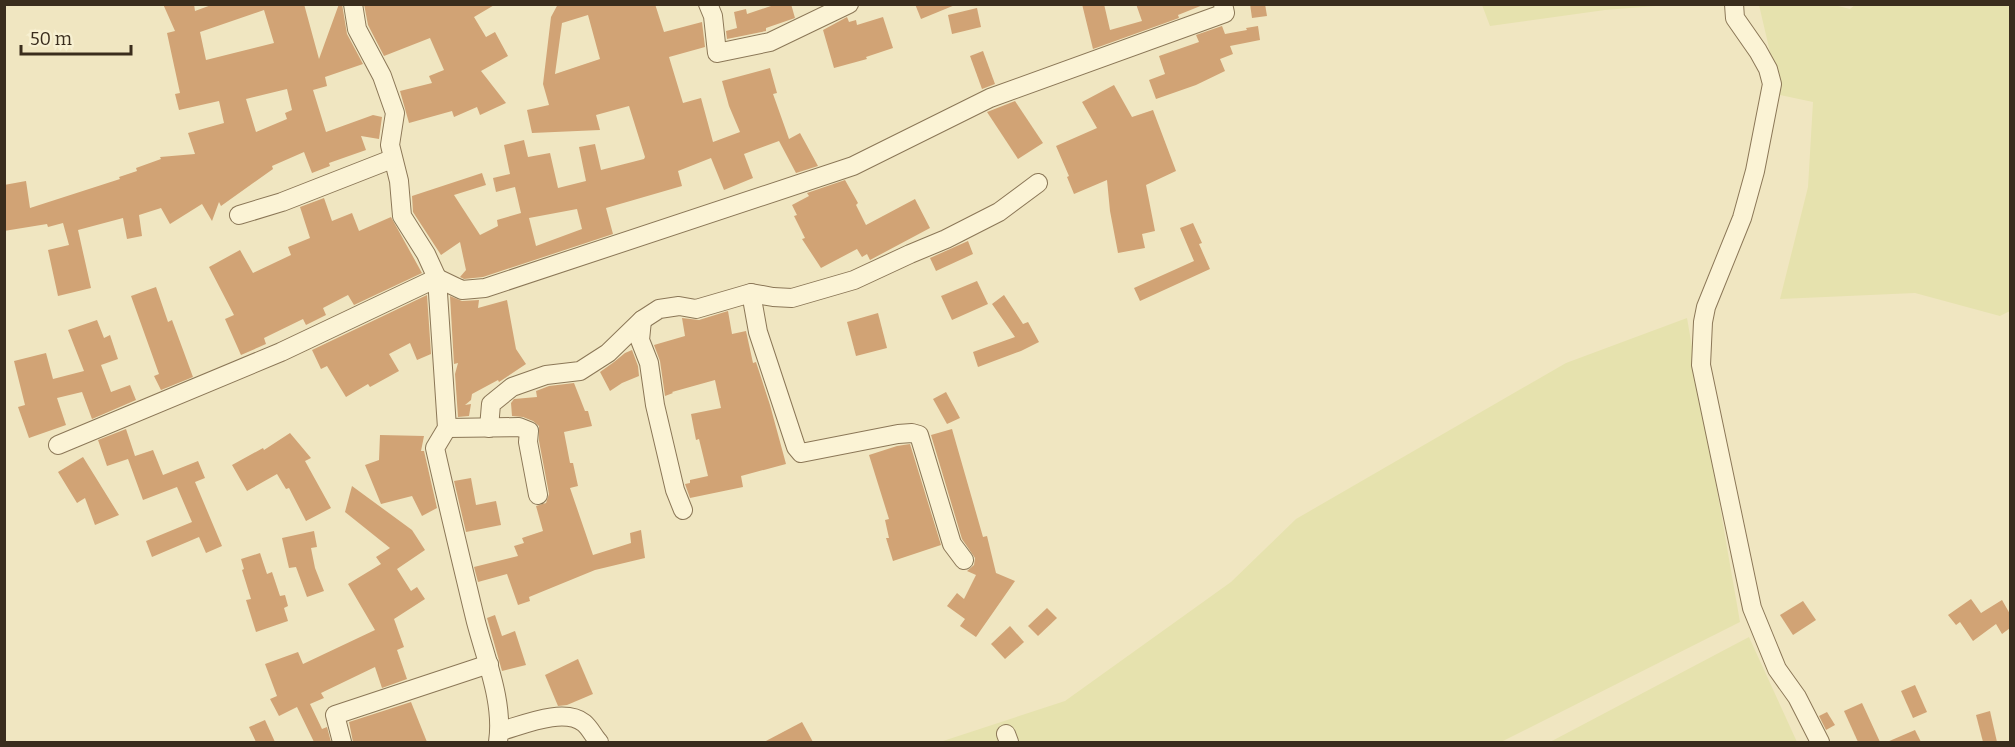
<svg xmlns="http://www.w3.org/2000/svg" width="2015" height="747" viewBox="0 0 2015 747" font-family="Bitter,serif">
	<rect width="100%" height="100%" fill="#f0e6c1"/>
	<g fill="#e6e2ae">
		<path d="M1830,4L1850,9L1856,4L2010,5V311L2000,316L1915,293L1780,299L1808,187L1813,102L1780,95L1759,5Z"/>
		<path d="M1482,5V4L1668,5L1605,10L1490,26Z"/>
		<path d="M1687,318L1740,622L1501,742H940L1065,701L1231,582L1296,519L1566,363Z"/>
		<path d="M1749,637L1797,742H1550Z"/>
	</g>
	<g fill="#d1a375" fill-rule="evenodd">
		<path d="M163,4H194L195,11L214,4H304L319,59L339,4H342L347,34L363,64L325,77L327,86L313,90L326,132L373,115L382,117L379,139L361,136L366,150L329,163L330,166L312,173L304,152L272,166L273,169L221,206L219,202L212,221L202,204L170,224L161,208L139,215L142,236L127,239L123,218L78,230L91,288L58,296L48,250L69,245L63,223L48,227L47,224L4,231V185L26,181L30,208L120,179L119,177L137,171L136,168L161,159L160,157L195,154L188,133L224,123L219,101L179,110L175,94L180,93L167,33L175,31ZM264,10L274,43L206,60L200,32ZM287,89L292,110L285,113L287,119L256,132L246,99Z"/>
		<path d="M364,4H496L474,17L486,37L495,32L508,56L481,71L506,103L480,115L477,107L454,117L452,111L409,123L400,91L432,83L429,76L444,70L430,38L384,56L368,25Z"/>
		<path d="M558,4H655L664,32L702,22L705,47L669,57L683,103L701,98L713,142L740,132L729,106L722,81L770,68L777,93L773,94L789,139L800,133L818,166L796,173L779,141L744,154L753,178L724,190L711,158L678,171L682,186L606,208L613,234L483,277L464,279L460,277L466,270L460,242L441,255L413,212L412,196L482,173L486,185L454,195L480,235L498,226L497,220L521,213L515,187L496,192L493,178L510,174L504,145L524,140L528,157L550,153L558,188L586,181L579,147L595,144L601,170L644,159L645,157L629,106L596,115L600,130L532,133L527,110L549,105L543,84L551,17ZM588,15L600,59L555,74L562,23ZM577,209L582,229L536,246L529,218Z"/>
		<path d="M777,4H791L795,18L766,28V31L727,39L726,31L737,28L734,12L746,9L747,14Z"/>
		<path d="M915,4H955V5L921,19Z"/>
		<path d="M1082,4H1104L1110,30L1142,21L1136,4L1203,5L1178,15L1179,18L1093,49Z"/>
		<path d="M1250,4H1265L1267,16L1252,18Z"/>
		<path d="M977,8L981,27L952,34L948,15Z"/>
		<path d="M847,17L849,22L856,20L857,25L883,17L893,48L866,57L867,59L834,68L823,30Z"/>
		<path d="M1222,26L1225,34L1247,30L1246,28L1258,26L1260,40L1230,46L1233,54L1220,59L1225,71L1196,85L1156,99L1149,80L1165,74L1159,56L1199,42L1196,35Z"/>
		<path d="M983,51L995,84L982,89L970,56Z"/>
		<path d="M1114,85L1132,117L1153,110L1176,171L1146,185L1155,231L1142,234L1145,248L1118,253L1110,211L1107,180L1074,194L1067,177L1069,176L1056,146L1097,128L1082,102Z"/>
		<path d="M1015,101L1043,143L1018,159L987,112Z"/>
		<path d="M845,180L858,203L856,205L866,225L915,199L930,228L870,260L867,254L862,257L857,249L821,268L802,239L805,238L794,216L797,215L792,205L809,196L807,193Z"/>
		<path d="M324,198L332,221L352,213L359,231L391,217L422,273L354,305L348,295L323,308L326,315L306,325L303,319L264,338L266,344L241,355L225,319L234,315L209,267L240,250L253,273L291,255L288,247L310,238L300,207Z"/>
		<path d="M1193,223L1202,243L1199,244L1210,269L1140,301L1134,288L1194,261L1180,228Z"/>
		<path d="M968,241L973,254L936,271L930,258Z"/>
		<path d="M977,281L988,304L952,320L941,296Z"/>
		<path d="M156,287L168,322L172,320L193,377L161,390L154,376L159,374L131,296Z"/>
		<path d="M427,295L431,354L417,360L410,343L389,354L399,371L370,387L368,384L346,397L327,366L321,369L312,350Z"/>
		<path d="M1004,295L1023,324L1028,322L1039,342L1021,351L978,367L973,352L1015,337L992,304Z"/>
		<path d="M450,296L462,301L479,300L478,308L507,300L516,349L526,364L499,382L498,380L472,394L471,400L465,405L471,404L469,416L458,417L455,374L458,363L454,364Z"/>
		<path d="M728,311L732,334L746,331L753,363L756,362L770,405L786,464L741,476L743,487L690,498L685,484L690,483V480L708,476L699,439L696,440L691,414L721,408L715,380L672,392L673,393L665,396L660,361L654,345L685,336L682,318L699,320Z"/>
		<path d="M878,313L887,348L856,356L847,322Z"/>
		<path d="M97,320L104,338L110,335L118,359L101,365L111,392L130,385L136,400L92,419L82,392L57,398L66,425L29,438L18,407L25,405L14,361L46,353L53,379L84,371L68,330Z"/>
		<path d="M632,350L638,366L639,376L622,383L610,391L600,372L614,362L625,353Z"/>
		<path d="M574,383L585,411H588L592,426L564,432L570,463H573L578,486L570,488L593,555L631,543L630,533L641,530L645,558L595,570L529,597L530,601L518,605L507,574L478,582L474,567L518,556L514,546L524,543L522,538L543,531L536,506L546,503L549,494L539,441V426L533,421L523,417L512,416L511,403L514,399L537,397L536,391L549,386Z"/>
		<path d="M946,392L960,418L947,424L933,399Z"/>
		<path d="M126,429L135,456L153,450L163,475L198,461L205,478L195,482L222,546L206,553L199,537L152,557L146,541L192,522L177,487L143,500L128,459L107,466L98,440Z"/>
		<path d="M952,429L983,537L987,536L996,573L1015,581L976,637L960,626L965,619L947,606L957,593L964,599L976,575L967,571L974,565L975,558L962,539L931,435Z"/>
		<path d="M290,433L311,458L305,461L331,508L306,521L289,488L286,489L277,474L247,491L232,465L263,448L264,450Z"/>
		<path d="M380,435L424,436L421,451H424L437,508L422,516L412,496L381,504L365,465L379,460Z"/>
		<path d="M910,444L941,545L893,561L886,538H889L885,520L889,519L869,455L897,446Z"/>
		<path d="M83,457L119,515L95,525L85,498L77,503L58,472Z"/>
		<path d="M471,478L476,505L496,501L501,525L466,532L454,481Z"/>
		<path d="M352,486L412,530L425,550L397,569L411,591L417,587L425,599L394,619L404,647L397,650L407,679L382,688L375,667L321,693L324,698L310,704L322,729L327,727L331,742H314L297,707L279,716L270,699L277,696L265,664L298,652L303,664L375,630L348,584L381,564L376,557L390,548L345,512Z"/>
		<path d="M314,531L317,547L311,548L315,568L324,591L307,597L296,567L289,568L282,538Z"/>
		<path d="M260,553L267,574L272,572L280,596L285,595L288,606L284,608L288,621L256,632L246,600L251,599L242,570L244,569L241,559Z"/>
		<path d="M1971,599L1981,613L2002,600L2010,614V628L2002,634L1996,624L1973,641L1960,622L1956,625L1948,615Z"/>
		<path d="M1803,601L1816,620L1793,635L1780,615Z"/>
		<path d="M1047,608L1057,618L1038,636L1028,626Z"/>
		<path d="M495,615L502,636L515,631L526,665L502,671L487,618Z"/>
		<path d="M1010,626L1024,642L1005,659L991,644Z"/>
		<path d="M578,659L593,694L567,705L558,706L545,675Z"/>
		<path d="M1915,685L1927,712L1913,718L1901,691Z"/>
		<path d="M411,702L427,742H353L349,722Z"/>
		<path d="M1862,703L1880,742H1858L1844,711Z"/>
		<path d="M1990,711L1997,742H1983L1976,715Z"/>
		<path d="M1827,712L1835,725L1826,730L1819,716Z"/>
		<path d="M265,720L275,742H256L249,727Z"/>
		<path d="M802,722L813,742H764Z"/>
		<path d="M1915,730L1921,742H1887Z"/>
	</g>
	<g fill="none" stroke-linecap="round" stroke-linejoin="round">
		<defs>
			<g id="minor">
				<path d="M353,4L357,29L382,76L395,113L390,145L399,181L402,216L426,254L437,278L447,428L435,448C448,506 462,564 476,622C486,660 504,703 498,742"/>
				<path d="M708,4L713,16L717,53L770,42L849,4"/>
				<path d="M1734,4L1735,18L1758,51L1768,69L1772,84L1755,171L1742,218L1706,307L1703,322L1701,365L1752,608L1777,669L1797,697L1820,742"/>
				<path d="M239,215L282,202L392,159"/>
				<path d="M751,293L758,332L796,447L801,453L898,434L912,433L919,435L952,544L964,560"/>
				<path d="M642,320L640,340L649,363L655,405L675,490L683,510"/>
				<path d="M447,428L519,427L529,431L528,442L538,495"/>
				<path d="M489,428L491,404L512,387L546,375L580,371L608,353L642,320L659,309L679,306L696,309L751,293L773,297L792,298L854,280L910,254L946,239L999,212L1038,183"/>
				<path d="M58,445L281,352L437,278L462,290L485,288L853,166L990,98L1225,13L1223,4"/>
				<path d="M501,731C523,725 564,707 584,723C590,728 594,737 599,742"/>
				<path d="M1006,734L1009,742"/>
				<path d="M342,742L335,715L489,664"/>
			</g>
		</defs>
		<use href="#minor" stroke="#8b7757" stroke-width="20"/>
		<use href="#minor" stroke="#fbf3d5" stroke-width="18"/>
	</g>
	<rect width="2015" height="747" fill="none" stroke="#3a2d1d" stroke-width="12"/>
	<path d="M21 45v9h110v-9" fill="none" stroke="#3a2d1d" stroke-width="3"/>
	<text x="30" y="45" font-size="18" fill="#3a2d1d" stroke="#f7f0d1" stroke-width="4.5" paint-order="stroke">50 m</text>
</svg>
